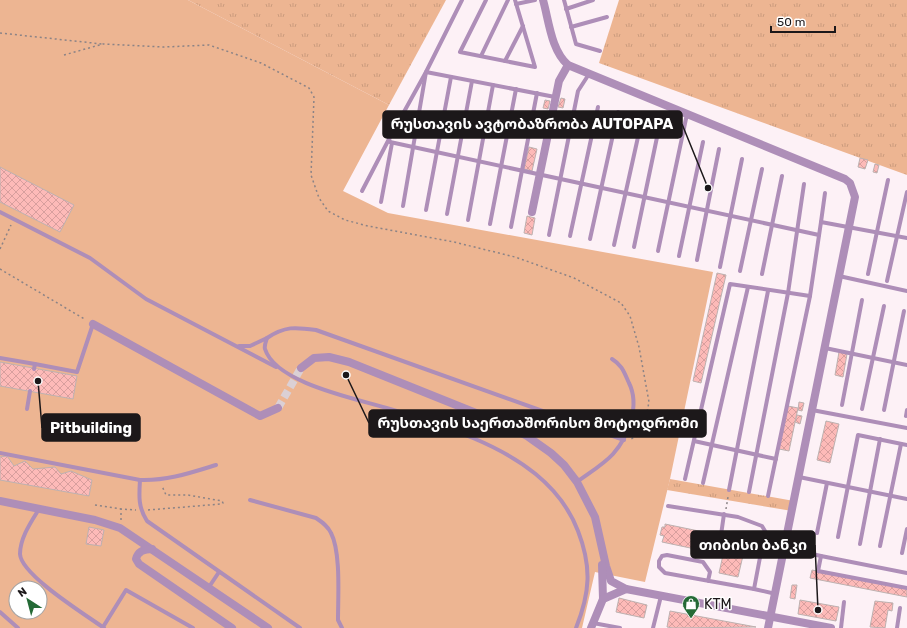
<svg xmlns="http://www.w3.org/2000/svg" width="907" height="628" viewBox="0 0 907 628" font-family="Rubik,'Noto Sans Georgian',sans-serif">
	<defs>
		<pattern id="grass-tufts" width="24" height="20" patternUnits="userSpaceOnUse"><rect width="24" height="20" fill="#edb592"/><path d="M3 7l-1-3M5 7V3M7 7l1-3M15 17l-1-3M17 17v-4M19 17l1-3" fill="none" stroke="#cb9b7d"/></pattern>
		<pattern id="building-cross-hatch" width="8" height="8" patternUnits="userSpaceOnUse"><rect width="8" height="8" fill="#fdbab8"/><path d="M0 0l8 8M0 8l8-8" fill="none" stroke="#d89f9e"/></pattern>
	</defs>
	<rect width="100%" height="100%" fill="#fdf1f6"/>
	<g fill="url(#grass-tufts)">
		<path d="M188,0H446L389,105Z"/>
		<path d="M619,0H907V175L599,63Z"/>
		<path d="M670,479L794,501L792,511L667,490Z"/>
	</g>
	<path fill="#edb592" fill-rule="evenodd" d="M0,0H188L389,105L343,191L388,213L713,272L670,479L645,582L595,572L582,628H0ZM16,588H40V612H16Z"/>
	<g fill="url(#building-cross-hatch)" stroke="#bdb1b0">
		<path d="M561,98L565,99L563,108L558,107Z"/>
		<path d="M545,100L550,101L548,109L543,108Z"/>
		<path d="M529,147L537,149L532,171L524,169Z"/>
		<path d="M860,158L868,160L865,169L858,167Z"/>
		<path d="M875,164L879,165L877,173L873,172Z"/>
		<path d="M0,167L74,205L60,232L0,202Z"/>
		<path d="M527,216L535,218L532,235L524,233Z"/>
		<path d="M717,273L726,275L701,383L693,381Z"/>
		<path d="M839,352L847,354L843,377L835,375Z"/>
		<path d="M0,362L77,376L73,399L0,386Z"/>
		<path d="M799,402L804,403L802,411L798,410Z"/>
		<path d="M788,406L798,408L789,451L779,449Z"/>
		<path d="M797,415L802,416L800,424L795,422Z"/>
		<path d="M826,421L839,424L830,463L817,460Z"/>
		<path d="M7,456L14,466L25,461L33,469L55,467L61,474L71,471L92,480L89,496L0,480V457Z"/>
		<path d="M665,524L718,535L714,553L662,542L664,536L660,535L662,527H665Z"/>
		<path d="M89,527L104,530L101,546L86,544Z"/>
		<path d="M717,541L745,547L738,577L719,573L723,555L714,553Z"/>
		<path d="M812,570L907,589V597L810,578Z"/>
		<path d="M792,585H797L795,599L790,598Z"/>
		<path d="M619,598L647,605L644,618L616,612Z"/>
		<path d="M800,600L839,607L836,621L798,614Z"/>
		<path d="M875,601L893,603L892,611L888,610L885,628L870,627Z"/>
		<path d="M670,611L756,627L673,628L667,627Z"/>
	</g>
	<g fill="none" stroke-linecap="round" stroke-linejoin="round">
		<path stroke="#dbd0d5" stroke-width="8" stroke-dasharray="8 4" stroke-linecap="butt" d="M278,408L301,368"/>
		<g stroke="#8b8386" stroke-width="1.5" stroke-dasharray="2 3" stroke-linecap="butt">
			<path d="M0,33L102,44"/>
			<path d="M64,55L103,44L164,47L209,45L261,63L309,88L314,97L311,175L319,198L328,211L345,220L368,226L454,242L515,257L574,278L621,303L630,316L639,347L649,402L643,433L631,439"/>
			<path d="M0,249L11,225"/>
			<path d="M0,269L86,320"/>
			<path d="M95,505L121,509"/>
			<path d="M726,509L728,497"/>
			<path d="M148,510L221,504L223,503L222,501L188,495H166L162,486"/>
			<path d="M121,520V509L136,510"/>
		</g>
		<g stroke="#ae8eb8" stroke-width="4">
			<path d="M462,0L426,72L389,139L390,142L819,235"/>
			<path d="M486,0L460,52L535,67L515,0"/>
			<path d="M564,0L576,44L600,51"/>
			<path d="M516,4L535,0"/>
			<path d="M566,9L593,0"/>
			<path d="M571,27L607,17"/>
			<path d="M481,56L508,0"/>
			<path d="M505,61L523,26"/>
			<path d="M362,191L389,139"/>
			<path d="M381,202L392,143"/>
			<path d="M403,206L426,72L555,97"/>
			<path d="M426,210L451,77"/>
			<path d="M0,212L90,258L146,299L276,367"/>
			<path d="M447,214L472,81"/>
			<path d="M468,220L493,85"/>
			<path d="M821,222L825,193"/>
			<path d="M490,224L516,89"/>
			<path d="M511,227L537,93"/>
			<path d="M549,235L578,91L589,74"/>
			<path d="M570,236L598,107"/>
			<path d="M590,239L618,112"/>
			<path d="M614,245L642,119"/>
			<path d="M634,247L660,123"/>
			<path d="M658,251L687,114"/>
			<path d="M679,256L703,142"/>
			<path d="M697,260L719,149"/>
			<path d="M720,267L742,159"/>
			<path d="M740,271L762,169"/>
			<path d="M762,274L782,176"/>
			<path d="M868,274L888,180"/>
			<path d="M839,276L907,291"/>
			<path d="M887,281L907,192"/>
			<path d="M239,346H250L267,338"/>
			<path d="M825,348L907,365"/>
			<path d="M0,358L35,364"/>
			<path d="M34,369L35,364L77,372L93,324"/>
			<path d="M842,405L862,300"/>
			<path d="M27,409L30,391"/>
			<path d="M862,409L884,306"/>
			<path d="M812,410L907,428"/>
			<path d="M884,410L904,311"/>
			<path d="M906,416L907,410"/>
			<path d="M694,441L776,459"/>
			<path d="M0,453L140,480C167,481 190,473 216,465"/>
			<path d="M799,477L907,499"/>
			<path d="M685,479L730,284L810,296L821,222L907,238"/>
			<path d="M140,480C139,496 138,507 147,521L300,628"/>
			<path d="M577,482C589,473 604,464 613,454C629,436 640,405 629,383C624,372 622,365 612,359"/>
			<path d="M703,483L748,287"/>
			<path d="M729,490L768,291"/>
			<path d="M749,492L788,293L804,184"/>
			<path d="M768,496L810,296"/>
			<path d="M250,500L316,518C322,522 328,526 331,533C341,552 338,597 338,620L342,628"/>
			<path d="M668,506L738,517L762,526L765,531L754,589L776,594"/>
			<path d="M39,509C31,522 20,538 20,554C21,575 86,615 104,628"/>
			<path d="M817,533L827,483"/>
			<path d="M721,535L724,514"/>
			<path d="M838,537L858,435L907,445"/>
			<path d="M860,544L880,439"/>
			<path d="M880,546L901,444"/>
			<path d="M785,548L821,556"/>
			<path d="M902,553L907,529"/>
			<path d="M907,573L821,556L818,571L907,588"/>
			<path d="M708,581L710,572L703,562L667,555L662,556L659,561V567L665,573L754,589"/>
			<path d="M209,587L219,572"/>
			<path d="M0,612L18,628"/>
			<path d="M593,623L620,628"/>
			<path d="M103,627L126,590L193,628"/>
			<path d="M576,628C590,593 592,567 578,531C560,484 518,457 473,438C446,427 418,417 390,409C359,399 276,384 265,349C264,346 266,341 267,338C285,326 295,327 316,330L624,440"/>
			<path d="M653,628L661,596"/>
			<path d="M841,628L844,602"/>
			<path d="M897,628L900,608"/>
		</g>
		<g stroke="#ae8eb8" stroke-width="8">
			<path d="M543,0C549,21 551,50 568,65L845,179L850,183L855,197L768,628"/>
			<path d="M532,212L559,81L568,65"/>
			<path d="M93,324L260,416L278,408"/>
			<path d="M301,368L314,358L329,357L349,362L501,423L527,436L551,453L564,465L577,482L595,517L606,566L611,581L626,589"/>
			<path d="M0,501L95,520L120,528L268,628"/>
			<path d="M152,549C144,549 138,551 136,559L139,564L232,628"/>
			<path d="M602,565L603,599"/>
			<path d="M591,628L603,599L626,589L831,628"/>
		</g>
	</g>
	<defs>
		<symbol id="shop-pin" viewBox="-11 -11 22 30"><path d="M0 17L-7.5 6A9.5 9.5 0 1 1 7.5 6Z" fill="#246a36" stroke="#fff"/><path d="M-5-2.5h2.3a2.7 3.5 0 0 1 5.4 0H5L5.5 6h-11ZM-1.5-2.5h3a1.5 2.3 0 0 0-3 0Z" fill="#fff"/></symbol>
	</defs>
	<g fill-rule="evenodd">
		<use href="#shop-pin" x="681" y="594" width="20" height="27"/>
	</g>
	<g text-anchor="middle" stroke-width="3" stroke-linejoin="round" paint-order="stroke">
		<g font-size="14" fill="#1c181a" stroke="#fff" text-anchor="start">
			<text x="704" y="609">KTM</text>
		</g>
	</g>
	<path fill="none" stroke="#1c181a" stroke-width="1.5" d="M708 188L682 124M346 375L369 423M38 381L42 428M818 610L815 545"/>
	<g fill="#1c181a" stroke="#fff" stroke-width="1.5">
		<circle cx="708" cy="188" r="4"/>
		<circle cx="346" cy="375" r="4"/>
		<circle cx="38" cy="381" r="4"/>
		<circle cx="818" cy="610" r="4"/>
	</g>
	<g fill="#1c181a" stroke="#1c181a" stroke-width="1.5">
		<rect x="383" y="111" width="299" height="27" rx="4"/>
		<rect x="369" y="410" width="337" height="27" rx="4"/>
		<rect x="42" y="414" width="98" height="27" rx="4"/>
		<rect x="691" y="531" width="124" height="27" rx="4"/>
	</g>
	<g font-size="15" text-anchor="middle" font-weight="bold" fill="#fff">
		<text x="532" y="129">რუსთავის ავტობაზრობა AUTOPAPA</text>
		<text x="538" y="428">რუსთავის საერთაშორისო მოტოდრომი</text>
		<text x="91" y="433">Pitbuilding</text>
		<text x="753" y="550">თიბისი ბანკი</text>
	</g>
	<g transform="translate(28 600) rotate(324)"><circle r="19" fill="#ffffff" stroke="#a4a3a3"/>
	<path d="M0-3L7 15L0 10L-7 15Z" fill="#246a36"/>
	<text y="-6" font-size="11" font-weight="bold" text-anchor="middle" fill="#1c181a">N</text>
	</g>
	<path d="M771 26v6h64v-6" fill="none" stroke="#1c181a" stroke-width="2"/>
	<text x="777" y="26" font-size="12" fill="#1c181a" stroke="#ffffff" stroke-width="3" paint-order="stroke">50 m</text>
</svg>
